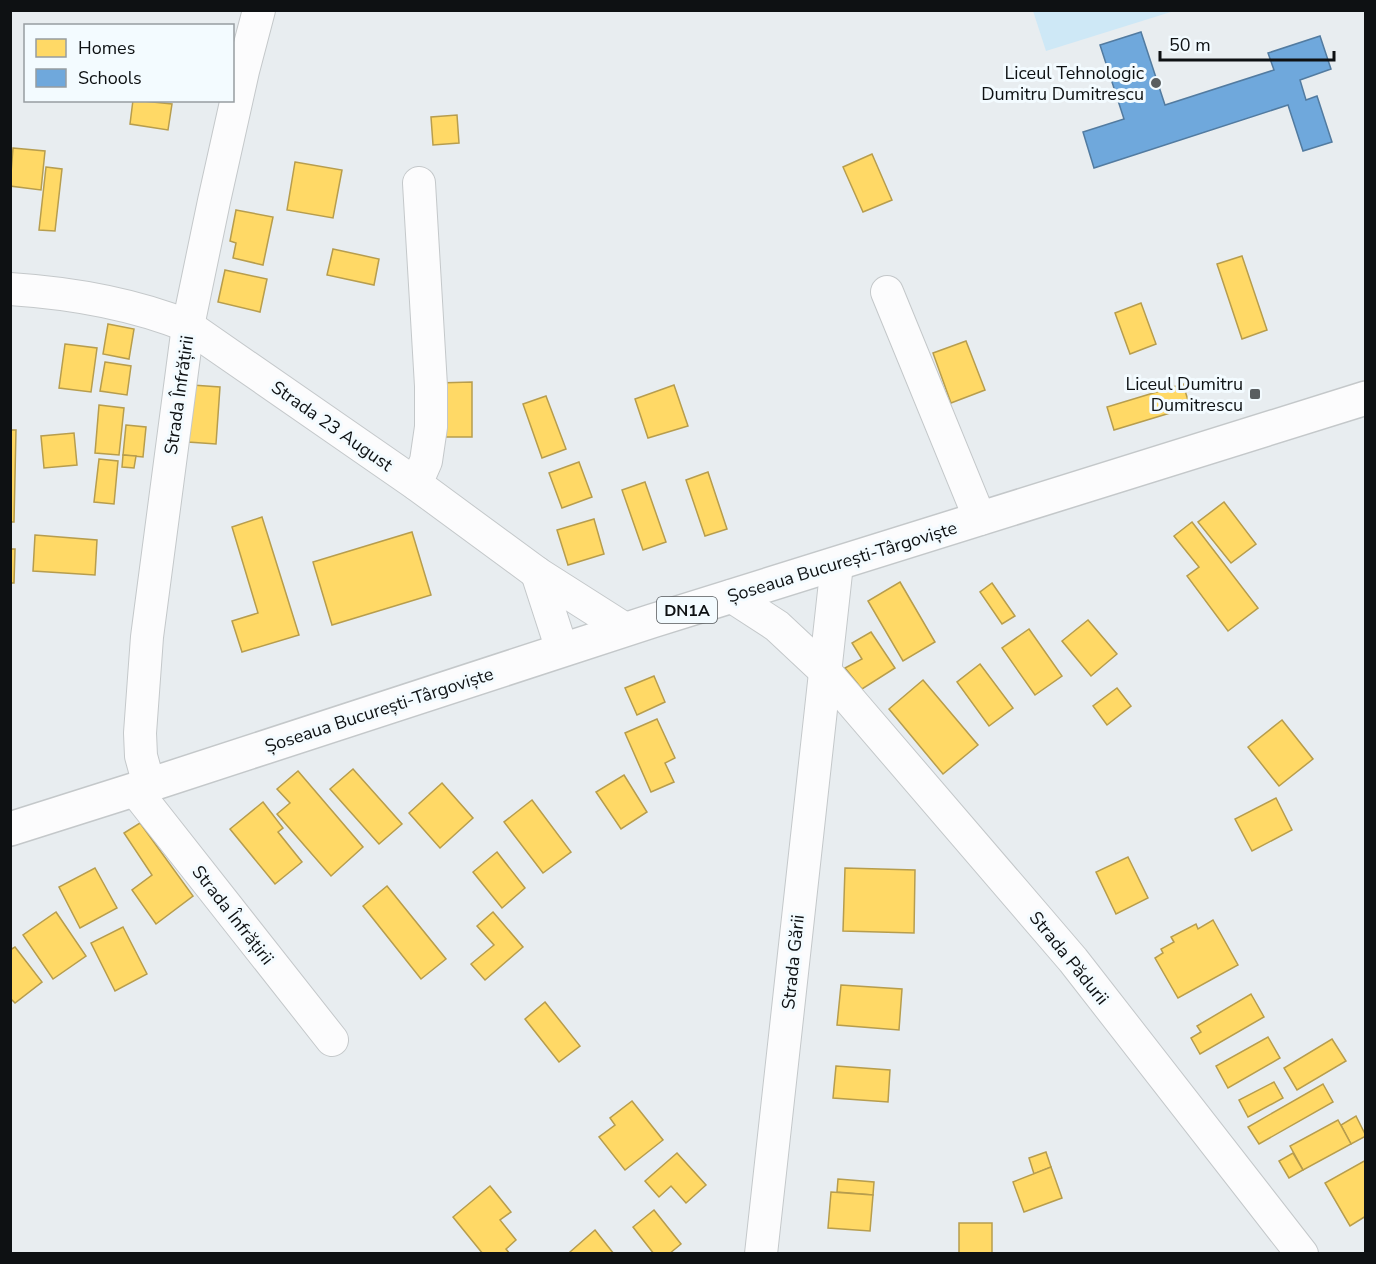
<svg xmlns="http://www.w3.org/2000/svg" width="1376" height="1264" viewBox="0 0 1376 1264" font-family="'Nunito Sans',sans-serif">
	<rect width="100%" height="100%" fill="#e8edf0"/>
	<path fill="#cee8f6" d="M1033,11V10L1174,11L1046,51Z"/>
	<g fill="#ffd966" stroke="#b79d4d" stroke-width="1.5">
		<path d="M133,100L172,104L168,130L130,124Z"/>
		<path d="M457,115L459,143L433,145L431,117Z"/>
		<path d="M13,148L45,151L41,190L10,186Z"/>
		<path d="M872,154L892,200L863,212L843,167Z"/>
		<path d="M295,162L342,170L333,218L287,210Z"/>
		<path d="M46,167L62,169L55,231L39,230Z"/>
		<path d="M236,210L273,217L263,265L233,258L236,243L230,241Z"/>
		<path d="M333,249L379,259L374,285L327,275Z"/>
		<path d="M1242,256L1267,330L1242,339L1217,264Z"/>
		<path d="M225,270L267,279L260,312L218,302Z"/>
		<path d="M1141,303L1156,344L1130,354L1115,313Z"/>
		<path d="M108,324L134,329L129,359L103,354Z"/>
		<path d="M966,341L985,390L951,403L933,353Z"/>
		<path d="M65,344L97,348L91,392L59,388Z"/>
		<path d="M105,362L131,366L127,395L100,391Z"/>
		<path d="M472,382V437H438L437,383Z"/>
		<path d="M1183,384L1190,407L1114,430L1107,407Z"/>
		<path d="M192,385L220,387L216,444L188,442Z"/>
		<path d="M674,385L688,426L648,438L635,399Z"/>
		<path d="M546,396L566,449L542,458L523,404Z"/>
		<path d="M99,405L124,408L119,455L95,453Z"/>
		<path d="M126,425L146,427L143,457L123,455Z"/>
		<path d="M10,430H16L14,522H10Z"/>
		<path d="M74,433L77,465L44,468L41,436Z"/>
		<path d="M123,455L136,456L134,468L122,467Z"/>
		<path d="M99,459L118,461L114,504L94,502Z"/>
		<path d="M579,462L592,497L562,508L549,473Z"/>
		<path d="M708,472L727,529L705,536L686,480Z"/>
		<path d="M645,482L666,542L643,550L622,490Z"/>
		<path d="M1224,502L1256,544L1231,563L1198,522Z"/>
		<path d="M262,517L299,635L242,652L232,621L258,613L232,527Z"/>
		<path d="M594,519L604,554L568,565L557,530Z"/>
		<path d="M1192,522L1258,608L1228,631L1187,576L1199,567L1174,536Z"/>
		<path d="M412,532L431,595L332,625L313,562Z"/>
		<path d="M35,535L97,540L95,575L33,571Z"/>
		<path d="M10,549H15L14,583H10Z"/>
		<path d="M900,582L935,642L903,661L868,601Z"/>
		<path d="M992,583L1015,616L1002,624L980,592Z"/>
		<path d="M1088,620L1117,654L1091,676L1062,641Z"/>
		<path d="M1029,629L1062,676L1035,695L1002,648Z"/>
		<path d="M871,632L895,668L862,689L845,668L862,659L852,643Z"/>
		<path d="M980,664L1013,708L989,726L957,682Z"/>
		<path d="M654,676L665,702L637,715L625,688Z"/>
		<path d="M923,680L978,745L943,774L889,709Z"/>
		<path d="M1117,688L1131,706L1107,725L1093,706Z"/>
		<path d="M657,719L675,758L665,763L674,782L651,792L625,733Z"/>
		<path d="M1282,720L1313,759L1279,786L1248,747Z"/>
		<path d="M353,769L402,824L379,844L330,789Z"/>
		<path d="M298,771L363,847L331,876L277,814L290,803L277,789Z"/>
		<path d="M624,775L647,812L621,829L596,792Z"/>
		<path d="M442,783L473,818L440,848L409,813Z"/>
		<path d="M1276,798L1292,830L1252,851L1235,819Z"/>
		<path d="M532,800L571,852L543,873L504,822Z"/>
		<path d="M263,802L283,828L278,832L302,862L275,884L230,829Z"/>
		<path d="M140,823L193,896L156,924L132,890L152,875L124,833Z"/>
		<path d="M497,852L525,888L502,908L473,872Z"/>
		<path d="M1128,857L1148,898L1116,914L1096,872Z"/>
		<path d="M95,868L117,908L80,928L59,887Z"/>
		<path d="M845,868L915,870L914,933L843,931Z"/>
		<path d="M387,886L446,959L421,979L363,906Z"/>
		<path d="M56,912L86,956L53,979L23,935Z"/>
		<path d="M493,912L523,947L485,980L471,964L494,945L477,926Z"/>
		<path d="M1213,920L1238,965L1178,998L1155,958L1163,953L1161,949L1174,942L1171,937L1196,924L1198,929Z"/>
		<path d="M123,927L147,974L115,991L91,943Z"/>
		<path d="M15,947L42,982L15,1003L10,998V950Z"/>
		<path d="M841,985L902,989L899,1030L837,1025Z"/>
		<path d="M1251,994L1264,1017L1200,1054L1191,1038L1201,1032L1197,1026Z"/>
		<path d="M545,1002L580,1046L559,1062L525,1019Z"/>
		<path d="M1268,1037L1280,1058L1228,1088L1216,1066Z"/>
		<path d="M1332,1039L1346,1061L1297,1090L1284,1068Z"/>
		<path d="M836,1066L890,1070L888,1102L833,1098Z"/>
		<path d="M1274,1082L1283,1098L1248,1117L1239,1100Z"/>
		<path d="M1323,1084L1333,1102L1259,1144L1248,1127Z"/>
		<path d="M632,1101L663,1140L625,1170L599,1137L615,1125L610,1118Z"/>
		<path d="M1356,1116L1366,1136L1351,1144L1341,1125Z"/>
		<path d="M1338,1120L1351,1144L1303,1170L1290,1146Z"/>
		<path d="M1046,1152L1051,1167L1034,1174L1029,1158Z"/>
		<path d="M677,1153L706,1185L686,1203L671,1186L659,1197L645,1181Z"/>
		<path d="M1293,1153L1303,1170L1289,1178L1279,1161Z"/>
		<path d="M1366,1160V1216L1350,1226L1325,1183Z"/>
		<path d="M1051,1167L1062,1198L1024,1212L1013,1182Z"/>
		<path d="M838,1179L874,1182L873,1195L837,1192Z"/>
		<path d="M490,1186L511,1212L500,1220L516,1240L506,1249L510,1254H483L453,1217Z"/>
		<path d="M831,1192L873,1195L870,1231L828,1228Z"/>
		<path d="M654,1210L681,1244L669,1254H654L633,1227Z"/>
		<rect x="959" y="1223" width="33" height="31"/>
		<path d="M595,1230L614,1254H572L570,1252Z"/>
	</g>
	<path fill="#6fa8dc" stroke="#527ba0" stroke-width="1.5" d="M1141,32L1165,105L1274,70L1268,53L1320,36L1331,69L1300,80L1306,100L1317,96L1332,142L1303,151L1288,105L1094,168L1083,132L1124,119L1100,45Z"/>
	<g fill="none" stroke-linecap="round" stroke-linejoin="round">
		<defs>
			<g id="minor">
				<path d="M10,289C71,293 131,303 188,326L416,484L537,573L625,629"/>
				<path d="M887,292L980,519"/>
				<path d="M416,484L426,461L431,427V386L419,183"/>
				<path d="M537,573L562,650"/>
				<path d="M731,596L777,626L824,670L1073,960L1302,1254"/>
				<path d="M149,785L141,756L140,733L147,637L188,326L214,201L243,71L259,10"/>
				<path d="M135,790L332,1040"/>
				<path d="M761,1254L837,564"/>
			</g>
			<path id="major" d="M10,829L149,785L652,621L1366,398"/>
		</defs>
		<use href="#minor" stroke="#c4c8ca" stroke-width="34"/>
		<use href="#major" stroke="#c4c8ca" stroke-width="36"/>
		<use href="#minor" stroke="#fcfcfd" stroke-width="32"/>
		<use href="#major" stroke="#fcfcfd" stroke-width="33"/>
	</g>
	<g fill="#5a5e60" stroke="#f3fbff" stroke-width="2">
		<circle cx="1156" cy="83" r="6"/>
		<rect x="1249" y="388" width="12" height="12" rx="3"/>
	</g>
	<g text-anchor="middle" stroke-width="6" stroke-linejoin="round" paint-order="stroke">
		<rect fill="#f3fbff" stroke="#53575a" stroke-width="1.5" x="657" y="597" width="60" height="26" rx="4.5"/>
		<g font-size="16" font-weight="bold" fill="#0e1113">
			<text x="687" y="616">DN1A</text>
		</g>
		<g font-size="18" fill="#0e1113" stroke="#f3fbff" text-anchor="end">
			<text x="1144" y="79">Liceul Tehnologic<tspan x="1144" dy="21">Dumitru Dumitrescu</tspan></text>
			<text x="1243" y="390">Liceul Dumitru<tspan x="1243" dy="21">Dumitrescu</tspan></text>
		</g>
		<g font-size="18" fill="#0e1113" stroke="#f3fbff">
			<text transform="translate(179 395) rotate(-82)" y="6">Strada Înfrățirii</text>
			<text transform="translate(332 426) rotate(35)" y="6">Strada 23 August</text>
			<text transform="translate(842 562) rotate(-17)" y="6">Șoseaua București-Târgoviște</text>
			<text transform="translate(379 710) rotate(-18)" y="6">Șoseaua București-Târgoviște</text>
			<text transform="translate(233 915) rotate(52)" y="6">Strada Înfrățirii</text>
			<text transform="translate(1069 958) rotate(51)" y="6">Strada Pădurii</text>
			<text transform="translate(793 962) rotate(-84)" y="6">Strada Gării</text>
		</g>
	</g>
	<rect width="1376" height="1264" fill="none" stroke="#0e1113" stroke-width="24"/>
	<rect x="24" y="24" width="210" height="78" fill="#f3fbff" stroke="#979da1" stroke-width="1.5"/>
	<rect x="36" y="39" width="30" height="18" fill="#ffd966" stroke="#979da1" stroke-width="1.5"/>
	<text x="78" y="54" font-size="18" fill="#0e1113">Homes</text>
	<rect x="36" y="69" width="30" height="18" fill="#6fa8dc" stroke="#979da1" stroke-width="1.5"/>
	<text x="78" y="84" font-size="18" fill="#0e1113">Schools</text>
	<path d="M1160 51v9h174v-9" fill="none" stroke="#0e1113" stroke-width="3"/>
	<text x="1169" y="51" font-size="18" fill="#0e1113" stroke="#f3fbff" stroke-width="4.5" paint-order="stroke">50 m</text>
</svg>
